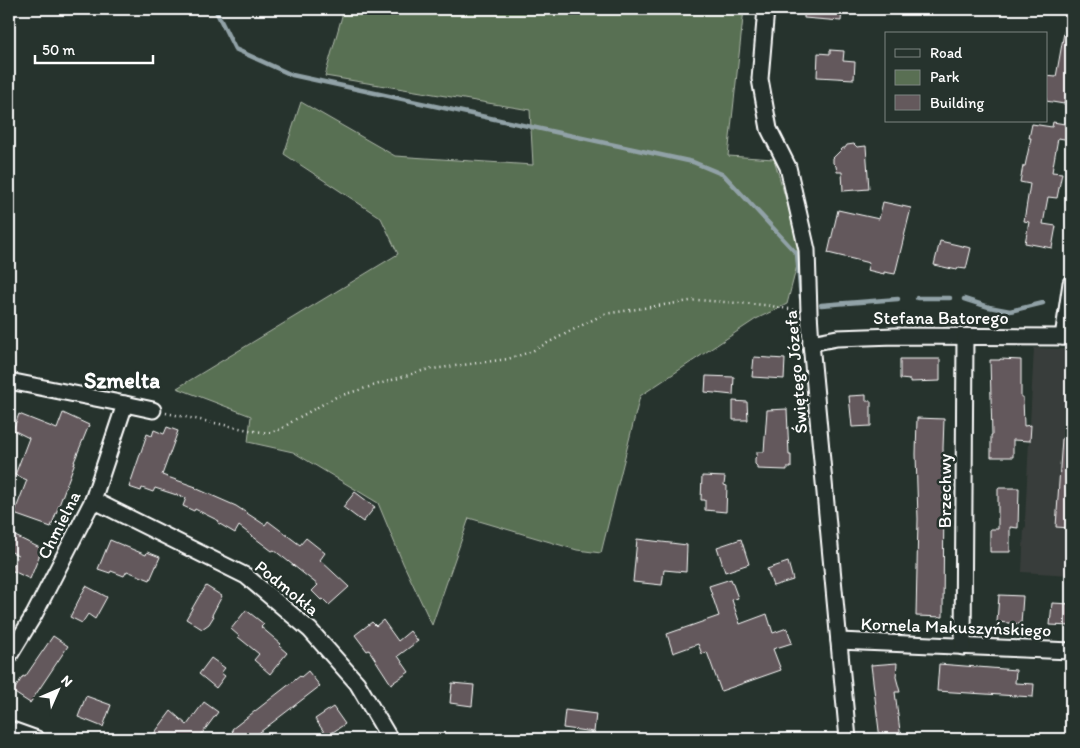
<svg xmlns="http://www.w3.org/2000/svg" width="1080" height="748" viewBox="0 0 1080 748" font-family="Itim,sans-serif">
	<rect width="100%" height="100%" fill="#26332d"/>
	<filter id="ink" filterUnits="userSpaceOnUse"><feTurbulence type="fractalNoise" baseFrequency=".02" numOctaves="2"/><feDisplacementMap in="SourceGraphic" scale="10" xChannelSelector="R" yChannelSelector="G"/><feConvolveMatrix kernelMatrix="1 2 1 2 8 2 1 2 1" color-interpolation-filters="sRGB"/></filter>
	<g filter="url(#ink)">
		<path fill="#393e3b" d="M1034,348L1071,349V575L1022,572L1024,528L1026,527V521H1025L1029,441L1030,440L1031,426L1030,425Z"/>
		<path fill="#596f53" stroke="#acb7a9" d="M344,9H744L728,156L774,159L801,250L787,304L756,319L640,396L601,553L577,550L469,518L432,625L403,563L378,503L293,452L248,442L251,416L177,388L398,254L381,218L284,154L301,102L395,156L533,165L530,110L325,76Z"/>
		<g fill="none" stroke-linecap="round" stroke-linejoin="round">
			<g stroke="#91a2a7" stroke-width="4.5">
				<path d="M215,9L235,49L292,75L693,162L724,175L797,254L801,298"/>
				<path d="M917,298H950"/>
				<path d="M964,299L989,307L1010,311L1043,303"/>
				<path d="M821,305L898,299"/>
			</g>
		</g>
		<g fill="#64595c" stroke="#fff">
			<path d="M804,9H842L841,21L804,18Z"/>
			<path d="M1065,27L1071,28V100L1065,99L1064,104L1046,101V76L1056,77Z"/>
			<path d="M830,50L844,51L843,61L855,62L854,79L817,77L818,53L830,54Z"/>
			<path d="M1053,122L1071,125V140L1058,138L1052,172L1062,173L1057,198L1048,197L1043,224L1056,226L1052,248L1025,243L1029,222L1024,221L1030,184L1020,182L1023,166H1025L1031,138H1029L1032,124L1052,127Z"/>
			<path d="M854,144L857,147L866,146L869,189L843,191L842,172H837L836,166L833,163V158L843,148H845L847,145Z"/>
			<path d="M883,202L911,208L895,274L884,272V274L867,270L869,263L828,253L838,210L879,219Z"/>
			<path d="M940,241L971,248L966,269L958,268L957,270L934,265Z"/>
			<path d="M754,357L785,359L784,379L752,377Z"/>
			<path d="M900,359H940V381L910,382V380L900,379Z"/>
			<path d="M1000,359L1021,360V397H1023L1024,426L1031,425L1030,441L1013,440V457H991V435H992L990,360H1000Z"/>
			<path d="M706,376L734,377L733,395L705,392Z"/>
			<path d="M866,395V401H871V426L852,427L849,396Z"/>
			<path d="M733,401L747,402L748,420H733Z"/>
			<path d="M787,409L789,455H791V468H787V470L757,469V466L755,464V458L757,456V452H764L767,410Z"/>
			<path d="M63,413L89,425L74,462H75L51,527L14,514L27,480L15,475L29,438L13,430L19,414L57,429Z"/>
			<path d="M917,418L944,419L943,448L944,490L943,617L916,616L918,519L916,454Z"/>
			<path d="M167,427L178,431L162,475L196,487L195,488L236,506L265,525L268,521L300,545L306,538L325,553L320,560L349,587L329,605L323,599L321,600L312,591L318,585L274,550L272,551L239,526L235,533L218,523L219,521L195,509L194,511L183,506L186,498L155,488L153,492L142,488L141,491L129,487L147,434L152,436L154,430L164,434Z"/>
			<path d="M1062,438L1071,439V528L1056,527Z"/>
			<path d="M702,476L725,477L724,485L727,486L726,512L705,510V500H701Z"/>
			<path d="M998,488H1019L1018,528L1010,527V552H990V529H998Z"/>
			<path d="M355,492L375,507L363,522L343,507Z"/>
			<path d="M9,533L42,549L30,579L11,570L18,555L9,551Z"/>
			<path d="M637,539L687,545L686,572L664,570L662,585L633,582Z"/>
			<path d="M741,539L749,564L725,572L717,547Z"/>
			<path d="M110,540L146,555L147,552L160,557L150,580L127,571L124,576L111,571L110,573L98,569Z"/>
			<path d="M788,562L793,580L773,586L767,569Z"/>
			<path d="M731,579L738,598L732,600L740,624L767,614L773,633L787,628L792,643L773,649L781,670L721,691L707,652L702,654L698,644L673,653L667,634L719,616L709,586Z"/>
			<path d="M86,586L107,597L95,619L88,614L82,623L70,617Z"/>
			<path d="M206,586L222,596L212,615L214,616L209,624L202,629L186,619L201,593H202Z"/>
			<path d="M999,595L1023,596L1021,624L997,622Z"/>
			<path d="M1052,603L1071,604V626L1050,625Z"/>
			<path d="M246,610L264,624L261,627L281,644L279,646L287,653L270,674L254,660L259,654L238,637L239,636L231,629Z"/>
			<path d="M383,620L398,641L410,631L418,641L398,656L409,672L391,684L369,650L367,651L355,635L372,622L376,626Z"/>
			<path d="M53,636L68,646L30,703L13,692L23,676L25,677Z"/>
			<path d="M211,658L225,668L221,673L225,676L216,688L199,674Z"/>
			<path d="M897,663L896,677L900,692H895L901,739H880L871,665Z"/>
			<path d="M939,664L1016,670L1015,683L1034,684L1033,697L937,691Z"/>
			<path d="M308,671L320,686L251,739H234L232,729L300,676L301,677Z"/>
			<path d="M452,683L474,685L472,706L450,703Z"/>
			<path d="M86,696L111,705L103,727L78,717Z"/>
			<path d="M204,702L218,712L198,739H150L171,711L187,725Z"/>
			<path d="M333,707L345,724L327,736L315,719Z"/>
			<path d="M565,710L596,714L594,732L563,728Z"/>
		</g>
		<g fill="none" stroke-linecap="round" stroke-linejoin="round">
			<defs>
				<g id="minor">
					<path d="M766,9L760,79L769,129L788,167L807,250L809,312L811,343L848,739"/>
					<path d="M1063,337L1071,283"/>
					<path d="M811,343L837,338L895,336L1071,337"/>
					<path d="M9,381L125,404L153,410"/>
					<path d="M93,500L246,576L310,630L357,683L390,739"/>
					<path d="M839,641L1071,651"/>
					<path d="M963,647L965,337"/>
					<path d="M9,656L34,615L93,500L125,404"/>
					<path d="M9,729L37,739"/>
				</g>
			</defs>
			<use href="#minor" stroke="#fff" stroke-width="19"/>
			<path stroke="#fff" stroke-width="2.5" stroke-dasharray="1 4" stroke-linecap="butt" d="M166,413L254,431L271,433L281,429L296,419L336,397L425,370L508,359L530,352L604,314L697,300L765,305L795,310"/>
			<use href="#minor" stroke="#26332d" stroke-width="15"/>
		</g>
	</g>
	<g text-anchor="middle" stroke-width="5" stroke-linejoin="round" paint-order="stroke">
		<g font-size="18" fill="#fff" stroke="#26332d">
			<text x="941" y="324">Stefana Batorego</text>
			<text transform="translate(796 372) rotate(-95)" y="6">Świętego Józefa</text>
			<text transform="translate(945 491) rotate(-90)" y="6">Brzechwy</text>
			<text transform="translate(59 525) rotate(-63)" y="6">Chmielna</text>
			<text transform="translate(287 588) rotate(39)" y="6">Podmokła</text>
			<text transform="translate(956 627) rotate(2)" y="6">Kornela Makuszyńskiego</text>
		</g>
		<g font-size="22" font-weight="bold" fill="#fff" stroke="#26332d">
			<text x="122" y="388">Szmelta</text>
		</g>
	</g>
	<rect width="1080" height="748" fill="none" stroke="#26332d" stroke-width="30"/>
	<rect x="15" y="15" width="1050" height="718" fill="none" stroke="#fff" stroke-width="2" filter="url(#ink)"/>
	<rect x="885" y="32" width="162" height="90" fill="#26332d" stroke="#7d8581"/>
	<rect x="895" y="49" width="25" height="8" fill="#26332d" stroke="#7d8581"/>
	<text x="930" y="58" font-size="15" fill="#ffffff">Road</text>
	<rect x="895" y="70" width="25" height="15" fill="#596f53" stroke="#7d8581"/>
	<text x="930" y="82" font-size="15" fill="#ffffff">Park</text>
	<rect x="895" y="95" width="25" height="15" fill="#64595c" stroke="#7d8581"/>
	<text x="930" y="108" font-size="15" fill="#ffffff">Building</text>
	<g transform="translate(58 690) rotate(45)" stroke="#26332d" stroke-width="4" paint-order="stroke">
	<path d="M0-4L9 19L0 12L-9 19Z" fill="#ffffff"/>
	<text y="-8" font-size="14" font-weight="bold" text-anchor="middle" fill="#ffffff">N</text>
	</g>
	<path d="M35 55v8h118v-8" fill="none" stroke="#ffffff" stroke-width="2.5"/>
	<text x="42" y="55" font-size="15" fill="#ffffff" stroke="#26332d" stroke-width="4" paint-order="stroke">50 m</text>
</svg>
